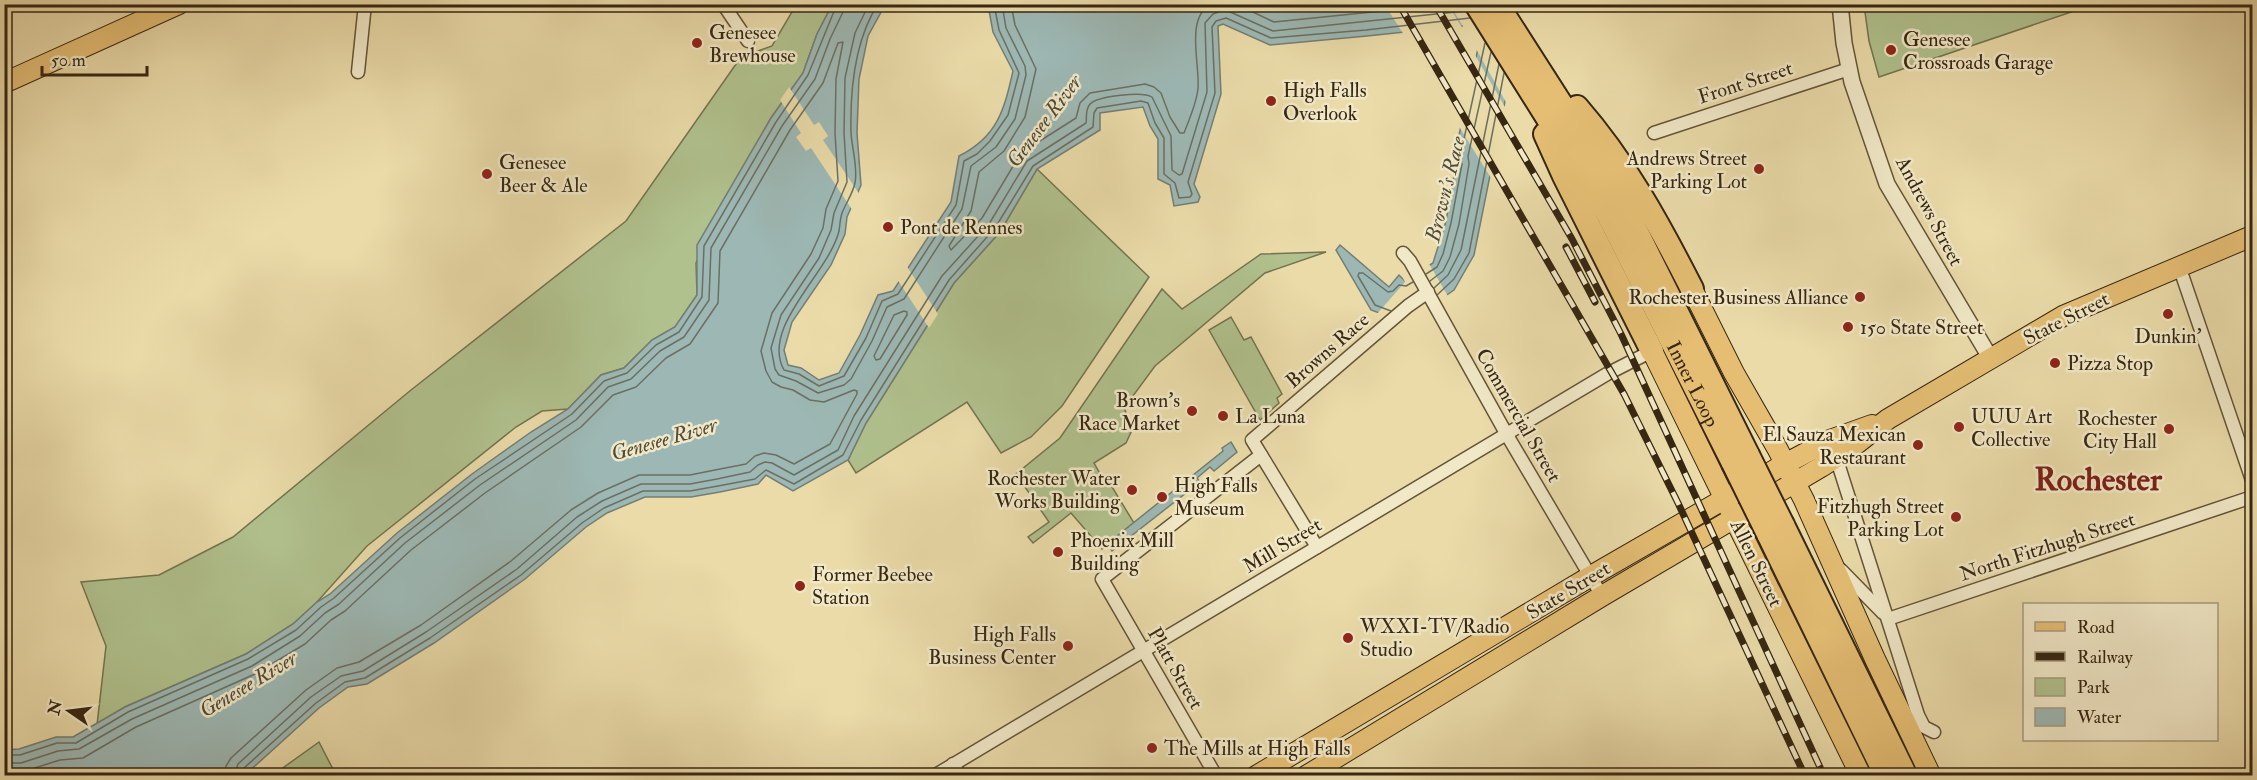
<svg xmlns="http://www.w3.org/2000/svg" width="2257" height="780" viewBox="0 0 2257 780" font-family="'IM FELL Double Pica',serif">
	<rect width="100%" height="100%" fill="#eadba9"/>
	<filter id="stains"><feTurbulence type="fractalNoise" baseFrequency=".00333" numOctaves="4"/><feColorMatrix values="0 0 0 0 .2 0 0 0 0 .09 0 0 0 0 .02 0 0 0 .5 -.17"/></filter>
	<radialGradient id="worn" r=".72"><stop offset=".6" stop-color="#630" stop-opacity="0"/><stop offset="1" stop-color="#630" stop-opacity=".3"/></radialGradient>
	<g fill="#b0c18d" stroke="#747450" stroke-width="1.5">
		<path d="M796,5H832L817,34L803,73L771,118L744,167L696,263L697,295L675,327L652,340L624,368L601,375L568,409L542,411L516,427L367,546L317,602L293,624L246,654L125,707L97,725L106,646L81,582L159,575L233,537L411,390L626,221L741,57L772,46Z"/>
		<path d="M1864,5V4L2092,5L1879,77L1869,41Z"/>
		<path d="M1037,169L1149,277L1062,406L1031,437L1001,453L967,402L856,473L848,460L866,423L954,283L1000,232Z"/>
		<path d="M1326,252L1265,273L1155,366L1124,408L1133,428L1126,443L1094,463L1103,479L1106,477L1134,523L1102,549L1071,513L1033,543L1028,537L1049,522L1016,474L1060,438L1162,289L1182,309L1261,254Z"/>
		<path d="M1231,317L1244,340L1251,337L1282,394L1277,398L1279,403L1260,420L1209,330Z"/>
		<path d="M319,742L336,775H273Z"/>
	</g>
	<g fill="#9db8b4" stroke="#747e73" stroke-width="1.5">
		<path d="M832,5H885L868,36L859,79L857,133L861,185L847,217L845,234L831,265L792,322L784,350L788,365L801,368L819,380L839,373L860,335L878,295L893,291L951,202L959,156C997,137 1004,111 1013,71L993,32L988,5H1549L1523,12L1474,255L1454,290L1406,323L1371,310L1336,250L1340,245L1389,287L1399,275L1405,281L1433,263L1446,221L1456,163L1454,158L1484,21L1462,26L1367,36L1270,45L1223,24L1218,26L1221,94L1194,184L1200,197L1198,202L1174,206L1170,185L1158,179V139L1150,126L1143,107L1100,113V130L1037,169L1000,232L954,283L866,423L848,460L793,491L766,475L758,484L720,492L691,497H645L607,513L586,527L525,579L434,643L367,684L348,687L319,708L245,775H5L4,750L19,749L56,737H73L125,707L246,654L293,624L317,602L330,594L397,533L472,474L531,432L568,409L601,375L624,368L652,340L675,327L697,295V245L771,118L803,73L817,34Z"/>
		<path d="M1231,442L1237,452L1214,471L1210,467L1197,478L1200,482L1112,551L1107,544L1223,451L1222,448Z"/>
	</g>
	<g fill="#eadba9">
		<path d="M1385,5H1448L1463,29L1404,35Z"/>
		<path d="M1450,5H1522L1527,14L1507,104L1475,47L1480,25L1464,28Z"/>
		<path d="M1475,55L1506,109L1491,178L1458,125Z"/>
		<path d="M789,87L814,125L819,122L828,136L823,140L860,195L853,211L811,148L806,151L796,137L801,133L780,100Z"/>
		<path d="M1428,262L1449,298L1407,326L1376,315L1405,282L1403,278Z"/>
		<path d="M906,265L938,314L929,328L897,279Z"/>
	</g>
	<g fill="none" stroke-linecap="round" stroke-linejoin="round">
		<g stroke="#6a7063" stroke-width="1.5">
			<path d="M869,4L855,33L845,78L844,133L847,182L834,213L831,230L819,258L781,315L771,348L775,369L779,375L796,381L818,393L844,385L851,379L872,341L887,307L904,299L962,209L971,166L996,147L1015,119L1026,75L1025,66L1006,28L1002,4"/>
			<path d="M878,4C854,41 850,90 851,133C852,149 858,167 855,183C853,193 846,203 842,213C840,219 840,225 839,231C829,273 760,327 784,370L799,374L819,386L844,376L866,338L882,301L898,294L956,205L964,161L977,154L990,141L1008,115L1019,73L999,30L994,4"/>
			<path d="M1011,4L1015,25L1036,69L1025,117L1004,151L979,172L971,211L949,246L951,250L982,218L1021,153L1076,118L1080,103L1090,93L1145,84L1154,87L1161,93L1170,117L1180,133H1184C1189,120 1197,102 1198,88C1200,63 1185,18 1211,4"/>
			<path d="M1236,4L1274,22L1451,4"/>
			<path d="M1426,274L1437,267L1443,254L1451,223L1462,164L1460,157L1485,43"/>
			<path d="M1430,281L1443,271L1450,257L1459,224L1469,164L1468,156L1491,52"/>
			<path d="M1434,288L1448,275L1461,250L1499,64"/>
			<path d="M1437,295L1454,279L1469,253L1504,73"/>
			<path d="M904,311L907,312V315L880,359L876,360L874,356L894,315Z"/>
			<path d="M1391,311L1375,305L1358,276L1359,273H1363L1388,292L1393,291L1399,285L1406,286L1413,282"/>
			<path d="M4,755H20L57,743H76L128,712L248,659L296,630L321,607L334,598L400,538L475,479L572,414L604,381L627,373L656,345L679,332L702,297L704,246L776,122L808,75L837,4"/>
			<path d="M4,763H21L58,751L79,749L132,719L252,666L300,636L325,613L339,604L405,543L480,485L576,420L608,387L631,379L660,351L684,337L709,300L711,248L782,126L815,79L830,39L843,12L844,4"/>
			<path d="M4,772H22L60,760L83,758L136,727L255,674L305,644L331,620L345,611L411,550L485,493L581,427L613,395L636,387L666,358L690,344L718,303L720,251L790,130L823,83L838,43L843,42L836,79L835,133L838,181L826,209L823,228L811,254L772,313L761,351L766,371L772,382L781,387L793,390L810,400L824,402L854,390L857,391V394L830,444L794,464L776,455L764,453L755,456L746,464L715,470L690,475H639L598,493L571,510L511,561L421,625L359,662L337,668L306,690L231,758L226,766L225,776"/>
			<path d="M234,776L238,764L311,697L341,676L363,671L426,632L517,569L577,517L602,501L641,484H690L717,479L750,472L758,465L765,462L772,463L794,475L838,450L854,416L942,276L989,224L1027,161L1086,123C1087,117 1085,110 1090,104C1098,96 1143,91 1152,97L1171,136L1172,170L1179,175L1182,174L1207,92L1205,23L1213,14L1221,11H1228L1273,31L1465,11"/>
			<path d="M241,776L244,768L316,703L345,682L365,678L430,638L521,575L582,523L604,508L643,491H690L718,486L755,479L766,470L794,484L843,455L861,420L949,280L995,228L1033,166L1093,127L1094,113L1097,108L1141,101L1148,103L1155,123L1164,138V174L1175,183L1179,198L1190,197L1192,194L1188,182L1215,93L1212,27L1216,21L1226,18L1271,38L1366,30L1470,18"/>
		</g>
		<defs>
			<g id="minor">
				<path d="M723,4L748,41"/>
				<path d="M358,72L365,4"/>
				<path d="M1654,133L1849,69"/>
				<path d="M1403,253L1410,261L1507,435L1602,596"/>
				<path d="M2179,266L2252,480"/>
				<path d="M1836,457L1918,715L1924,727L1934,732"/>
				<path d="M1317,547L1252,440L1408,306L1428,292"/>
				<path d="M1841,570L1883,613"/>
				<path d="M1888,619L2252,497"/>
				<path d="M953,764L960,776"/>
				<path d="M934,776L1607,374L1652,351"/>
				<path d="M1216,776L1102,579L1261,455"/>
			</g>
			<path id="tertiary" d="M1840,4L1844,43L1852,82L1887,184L1991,359"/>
			<g id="primary">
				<path d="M4,83L179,4"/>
				<path d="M1692,289L1734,373L1777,448L1804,500L1875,659L1931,776"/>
				<path d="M1652,351L1861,776"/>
				<path d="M1256,776L1591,576L1785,464L1830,440L1872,425"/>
				<path d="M1306,776L1602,596L1821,467L1855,445L1888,419L2063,316L2252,236"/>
			</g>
			<g id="motorway">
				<path id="s1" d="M1476,4L1607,213L1733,463"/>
				<path d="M1497,4L1588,146L1627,212L1748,455"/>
				<path d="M1577,107C1625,162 1659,224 1692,289"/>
				<path d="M1545,134L1564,176L1652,351"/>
				<path d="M1783,525L1906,776"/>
				<path d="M1768,534L1886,776"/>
			</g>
		</defs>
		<use href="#minor" stroke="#645438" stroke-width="15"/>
		<use href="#tertiary" stroke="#645438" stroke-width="18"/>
		<use href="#primary" stroke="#372712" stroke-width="22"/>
		<use href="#motorway" stroke="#372712" stroke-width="26"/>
		<use href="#minor" stroke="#f1e8c7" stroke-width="12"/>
		<use href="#tertiary" stroke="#f1e8c7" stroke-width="15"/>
		<use href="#primary" stroke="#e5be74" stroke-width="20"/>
		<use href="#motorway" stroke="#e5be74" stroke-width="22"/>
		<defs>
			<g id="rail">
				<path d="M1399,4L1624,394L1678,503L1805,776"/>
				<path d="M1435,4L1572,239L1621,334L1824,776"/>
				<path d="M1566,247L1595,302"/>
			</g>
		</defs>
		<use href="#rail" stroke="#372712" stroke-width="7"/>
		<use href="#rail" stroke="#f1e8c7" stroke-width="4.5" stroke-dasharray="14" stroke-linecap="butt"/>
		<defs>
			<g id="motorway-bridge">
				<path d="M1748,455L1783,525"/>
				<path d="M1733,463L1768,534"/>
			</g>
		</defs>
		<use href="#motorway-bridge" stroke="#372712" stroke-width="26" stroke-linecap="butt"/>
		<use href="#motorway-bridge" stroke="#e5be74" stroke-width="22"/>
	</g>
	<g fill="#8f2418" stroke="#f1e8c7" stroke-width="2">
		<circle cx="697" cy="43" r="6"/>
		<circle cx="1891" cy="50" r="6"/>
		<circle cx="1271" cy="101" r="6"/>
		<circle cx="1759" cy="169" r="6"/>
		<circle cx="487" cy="174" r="6"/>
		<circle cx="888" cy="227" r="6"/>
		<circle cx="1860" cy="297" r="6"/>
		<circle cx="2168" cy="314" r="6"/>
		<circle cx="1848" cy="327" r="6"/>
		<circle cx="2055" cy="363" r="6"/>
		<circle cx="1192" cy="411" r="6"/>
		<circle cx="1223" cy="416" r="6"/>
		<circle cx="1959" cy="427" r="6"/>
		<circle cx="2169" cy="429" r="6"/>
		<circle cx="1918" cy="445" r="6"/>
		<circle cx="1132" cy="490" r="6"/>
		<circle cx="1162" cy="497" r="6"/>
		<circle cx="1956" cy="517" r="6"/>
		<circle cx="1058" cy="552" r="6"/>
		<circle cx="800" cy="586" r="6"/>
		<circle cx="1348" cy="638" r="6"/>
		<circle cx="1068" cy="646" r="6"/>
		<circle cx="1152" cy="748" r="6"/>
	</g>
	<g text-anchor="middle" stroke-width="5" stroke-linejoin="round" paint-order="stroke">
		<g font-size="20" fill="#372712" stroke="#f1e8c7" text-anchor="start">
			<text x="709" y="39">Genesee<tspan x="709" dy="23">Brewhouse</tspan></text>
			<text x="1903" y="46">Genesee<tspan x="1903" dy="23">Crossroads Garage</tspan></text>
			<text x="1283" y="97">High Falls<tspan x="1283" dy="23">Overlook</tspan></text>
			<text x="1747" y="165" text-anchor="end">Andrews Street<tspan x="1747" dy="23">Parking Lot</tspan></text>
			<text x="499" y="169">Genesee<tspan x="499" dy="23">Beer &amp; Ale</tspan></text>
			<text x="900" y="234">Pont de Rennes</text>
			<text x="1848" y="304" text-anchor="end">Rochester Business Alliance</text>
			<text x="1860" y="334">150 State Street</text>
			<text x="2168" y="343" text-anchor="middle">Dunkin'</text>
			<text x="2067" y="370">Pizza Stop</text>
			<text x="1180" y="407" text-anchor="end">Brown's<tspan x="1180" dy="23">Race Market</tspan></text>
			<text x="1235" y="423">La Luna</text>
			<text x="1971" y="423">UUU Art<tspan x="1971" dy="23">Collective</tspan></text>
			<text x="2157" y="425" text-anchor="end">Rochester<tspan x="2157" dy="23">City Hall</tspan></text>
			<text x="1906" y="441" text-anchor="end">El Sauza Mexican<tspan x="1906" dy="23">Restaurant</tspan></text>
			<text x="1120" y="485" text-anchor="end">Rochester Water<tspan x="1120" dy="23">Works Building</tspan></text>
			<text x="1174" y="492">High Falls<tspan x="1174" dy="23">Museum</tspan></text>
			<text x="1944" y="513" text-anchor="end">Fitzhugh Street<tspan x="1944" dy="23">Parking Lot</tspan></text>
			<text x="1070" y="547">Phoenix Mill<tspan x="1070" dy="23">Building</tspan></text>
			<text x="812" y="581">Former Beebee<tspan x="812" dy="23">Station</tspan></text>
			<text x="1360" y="633">WXXI-TV/Radio<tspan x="1360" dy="23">Studio</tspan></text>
			<text x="1056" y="641" text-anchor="end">High Falls<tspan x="1056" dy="23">Business Center</tspan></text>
			<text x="1164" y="755">The Mills at High Falls</text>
		</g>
		<g font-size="20" fill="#372712" stroke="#f1e8c7">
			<text transform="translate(1745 82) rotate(-18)" y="7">Front Street</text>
			<text transform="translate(1930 211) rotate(62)" y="7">Andrews Street</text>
			<text transform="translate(2066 318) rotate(-27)" y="7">State Street</text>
			<text transform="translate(1327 350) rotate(-41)" y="7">Browns Race</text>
			<text dy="7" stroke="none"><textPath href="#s1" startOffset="438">Inner Loop</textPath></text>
			<text transform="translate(1519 415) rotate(60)" y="7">Commercial Street</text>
			<text transform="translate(1282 545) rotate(-31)" y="7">Mill Street</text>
			<text transform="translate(2047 546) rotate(-18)" y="7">North Fitzhugh Street</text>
			<text transform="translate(1757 563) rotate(64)" y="7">Allen Street</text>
			<text transform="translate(1568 590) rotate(-31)" y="7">State Street</text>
			<text transform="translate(1176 668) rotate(60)" y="7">Platt Street</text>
		</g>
		<g font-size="21" font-style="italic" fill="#504b3a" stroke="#f1e8c7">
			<text transform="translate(1044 121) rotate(-53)" y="7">Genesee River</text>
			<text transform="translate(1445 189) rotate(-76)" y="7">Brown's Race</text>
			<text transform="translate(664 439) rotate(-16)" y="7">Genesee River</text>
			<text transform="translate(248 684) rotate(-31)" y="7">Genesee River</text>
		</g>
		<g font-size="32" font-weight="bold" fill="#7a1f14" stroke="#f1e8c7">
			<text x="2098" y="490">Rochester</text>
		</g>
	</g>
	<rect width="2257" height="780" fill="none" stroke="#eadba9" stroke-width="24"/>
	<rect x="6" y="6" width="2245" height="768" fill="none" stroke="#372712" stroke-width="3"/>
	<rect x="12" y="12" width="2233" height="756" fill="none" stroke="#372712" stroke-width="1.5"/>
	<rect x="2023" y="603" width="195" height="138" fill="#f1e8c7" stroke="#a79b7f" stroke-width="1.5"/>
	<rect x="2035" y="622" width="30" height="9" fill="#e5be74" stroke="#a79b7f" stroke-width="1.5"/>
	<text x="2077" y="633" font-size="18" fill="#372712">Road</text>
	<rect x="2035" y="652" width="30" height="9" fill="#372712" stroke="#a79b7f" stroke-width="1.5"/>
	<text x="2077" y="663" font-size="18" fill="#372712">Railway</text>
	<rect x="2035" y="678" width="30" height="18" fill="#b0c18d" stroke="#a79b7f" stroke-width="1.5"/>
	<text x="2077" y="693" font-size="18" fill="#372712">Park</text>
	<rect x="2035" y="708" width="30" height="18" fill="#9db8b4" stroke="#a79b7f" stroke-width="1.5"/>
	<text x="2077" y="723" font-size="18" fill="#372712">Water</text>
	<g transform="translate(69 711) rotate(284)" stroke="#f1e8c7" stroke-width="4.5" paint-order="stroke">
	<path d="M0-4.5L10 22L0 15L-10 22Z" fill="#372712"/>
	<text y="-9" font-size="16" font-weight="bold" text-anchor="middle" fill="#372712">N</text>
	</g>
	<path d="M42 66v9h105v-9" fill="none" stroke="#372712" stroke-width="3"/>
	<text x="51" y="66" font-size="18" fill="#372712" stroke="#f1e8c7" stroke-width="4.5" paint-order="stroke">50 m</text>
	<rect width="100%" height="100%" filter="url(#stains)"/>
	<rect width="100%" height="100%" fill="url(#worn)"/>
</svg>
